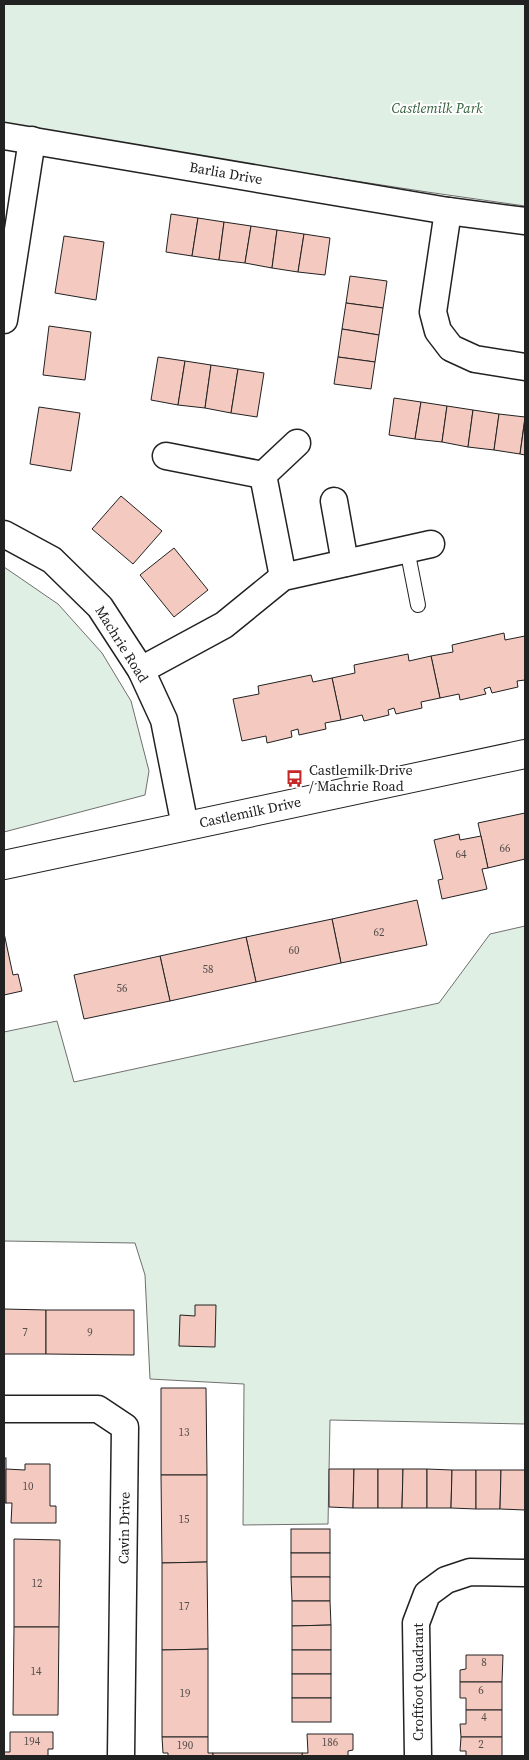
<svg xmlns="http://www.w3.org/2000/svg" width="529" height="1760" viewBox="0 0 529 1760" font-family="'Source Serif 4',serif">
  <rect width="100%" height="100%" fill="#fff"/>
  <!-- green -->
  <g fill="#e0efe3" stroke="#6f6f6f">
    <path d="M4,4h521v202l-98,-14 -423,-65z"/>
    <path d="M4,567l54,37 44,49 29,48 18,70 -4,24 -141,37z"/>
    <path d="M525,926v498l-195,-4 -2,104 -85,1 1,-141 -94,-5 -5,-104 -10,-32 -131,-2v-209l53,-11 17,61 365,-79 51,-69z"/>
  </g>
  <!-- building -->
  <g fill="#f3c9c0" stroke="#222">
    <path d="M171,214l27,4 -6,38 -26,-4z"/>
    <path d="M198,218l26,4 -5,38 -27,-4z"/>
    <path d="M224,222l27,4 -6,37 -26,-3z"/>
    <path d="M251,226l26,4 -5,38 -27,-5z"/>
    <path d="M277,230l27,4 -6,38 -26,-4z"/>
    <path d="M304,234l26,4 -5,37 -27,-3z"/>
    <path d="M64,236l40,6 -8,58 -41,-7z"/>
    <path d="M350,276l37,5 -4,27 -37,-5z"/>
    <path d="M346,303l37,5 -4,27 -37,-6z"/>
    <path d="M49,326l42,6 -6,48 -42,-5z"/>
    <path d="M342,329l37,6 -4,27 -37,-5z"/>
    <path d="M158,357l27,4 -7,44 -27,-5z"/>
    <path d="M338,357l37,5 -4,27 -37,-5z"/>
    <path d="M185,361l26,4 -6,43 -27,-3z"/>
    <path d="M211,365l27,4 -7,44 -26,-5z"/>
    <path d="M238,369l26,4 -7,44 -26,-4z"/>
    <path d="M394,398l27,4 -6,37 -26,-4z"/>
    <path d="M421,402l26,4 -5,36 -27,-3z"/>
    <path d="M447,406l26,4 -5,37 -26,-5z"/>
    <path d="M39,407l41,6 -9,58 -41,-7z"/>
    <path d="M473,410l26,4 -5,36 -26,-3z"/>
    <path d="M499,414l26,3 -5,37 -26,-4z"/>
    <path d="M525,419v36l-5,-1z"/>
    <path d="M121,496l41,35 -29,33 -41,-35z"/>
    <path d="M174,548l34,42 -34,27 -34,-42z"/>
    <path d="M504,633l1,7 20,-4v44l-8,1 1,6 -26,6 -2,-6 -6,2 2,5 -26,6 -1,-6 -19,4 -9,-42 22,-4 -1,-7z"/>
    <path d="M408,654l1,7 22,-5 9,42 -19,4 1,6 -26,6 -2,-6 -6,2 1,5 -25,6 -2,-6 -21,5 -9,-42 23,-5 -1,-8z"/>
    <path d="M311,675l2,7 19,-4 9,42 -16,3 1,6 -27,6 -1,-6 -7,2 1,6 -25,6 -1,-7 -24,5 -9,-42 26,-5 -1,-8z"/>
    <path d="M525,813v46l-37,9 -10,-45z"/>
    <path d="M459,834l1,6 21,-4 7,32 -6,1 5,20 -45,10 -4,-19 5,-1 -9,-39z"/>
    <path d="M417,900l10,45 -86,18 -9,-44z"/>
    <path d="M332,919l9,44 -85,19 -10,-45z"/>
    <path d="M4,933l9,42 5,-1 4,17 -18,4z"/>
    <path d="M246,937l10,45 -86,19 -10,-45z"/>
    <path d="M160,956l10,45 -86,18 -10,-44z"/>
    <path d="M195,1305h21l-1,42 -36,-1 1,-31 15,1z"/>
    <path d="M4,1309l42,1v44h-42z"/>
    <path d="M46,1310h88v45l-88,-1z"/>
    <path d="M161,1388h45l1,87h-46z"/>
    <rect x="4" y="1458" width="2" height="45"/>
    <path d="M25,1464h25v42h6v17h-45l1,-20h-6v-34l19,1z"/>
    <path d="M329,1469h25l-1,39 -24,-1z"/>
    <path d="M354,1469h24v39h-25z"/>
    <path d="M378,1469h25l-1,39h-24z"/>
    <path d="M403,1469h24v39h-25z"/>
    <path d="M427,1469l25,1 -1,38h-24z"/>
    <path d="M452,1470h24v39l-25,-1z"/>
    <path d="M476,1470h25l-1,39h-24z"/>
    <path d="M501,1470h24v40l-25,-1z"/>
    <path d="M161,1475h46v87l-45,1z"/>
    <rect x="291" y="1529" width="39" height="24"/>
    <path d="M14,1539l46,1 -1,87h-45z"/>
    <rect x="291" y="1553" width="39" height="24"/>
    <path d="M207,1562l1,87 -46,1v-87z"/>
    <path d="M291,1577h39v24h-38z"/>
    <path d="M292,1601h38l1,24 -39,1z"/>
    <path d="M331,1625v25h-39v-24z"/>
    <path d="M14,1627h45l-1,88h-45z"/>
    <path d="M208,1649v88h-46v-87z"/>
    <rect x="292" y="1650" width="39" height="24"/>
    <path d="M466,1655h37l-1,27h-42v-12l6,-1z"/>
    <rect x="292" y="1674" width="39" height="24"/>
    <path d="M460,1682h42v28h-36v-12h-6z"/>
    <rect x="292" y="1698" width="39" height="24"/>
    <path d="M466,1710h36v27h-41l-1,-13h6z"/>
    <path d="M10,1732h43v17h-5v7h-44v-4h6z"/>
    <path d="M307,1734h46v16l-5,1v5h-46v-3h6z"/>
    <path d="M162,1737h46v16h5v3h-45v-3h-5z"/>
    <path d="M461,1737h41v19h-36v-5h-6z"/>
    <rect x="213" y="1753" width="89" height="3"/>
  </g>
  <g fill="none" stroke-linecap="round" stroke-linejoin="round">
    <defs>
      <path id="service" d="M407,549l11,56"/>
      <g id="minor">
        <path d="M4,136l444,75 77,10"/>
        <path d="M448,211l-15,101 5,19 13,17 24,11 50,8"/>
        <path d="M4,320l28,-180"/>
        <path d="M166,456l97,19 34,-32"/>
        <path d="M263,475l20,102"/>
        <path d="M334,501l11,62"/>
        <path d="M4,534l48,26 48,47 41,63 23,50 21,106"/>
        <path d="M141,670l83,-45 59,-48 148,-33"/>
        <path d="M4,1409h94l27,18 -4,329"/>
        <path d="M418,1756l-2,-133 11,-29 19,-14 24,-8 55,1"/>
      </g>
      <path id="tertiary" d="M4,865l521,-111"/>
    </defs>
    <!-- service casing -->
    <use href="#service" stroke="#222" stroke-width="16"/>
    <!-- minor casing -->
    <use href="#minor" stroke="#222" stroke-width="29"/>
    <!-- tertiary casing -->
    <use href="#tertiary" stroke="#222" stroke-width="30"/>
    <!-- service -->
    <use href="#service" stroke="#fff" stroke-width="14"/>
    <!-- minor -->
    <use href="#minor" stroke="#fff" stroke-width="26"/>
    <!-- tertiary -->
    <use href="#tertiary" stroke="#fff" stroke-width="28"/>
  </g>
  <!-- icons -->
  <defs>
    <symbol id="bus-bare" viewBox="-9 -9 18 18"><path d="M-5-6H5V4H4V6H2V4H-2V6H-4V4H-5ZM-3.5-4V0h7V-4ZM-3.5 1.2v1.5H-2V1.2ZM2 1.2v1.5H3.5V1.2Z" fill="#c62828" stroke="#fff" stroke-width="2.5" paint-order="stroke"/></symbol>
  </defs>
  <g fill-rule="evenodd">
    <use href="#bus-bare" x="282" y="766" width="25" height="25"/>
  </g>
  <g text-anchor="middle" stroke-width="4" stroke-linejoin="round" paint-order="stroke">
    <!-- number labels -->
    <g font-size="11" fill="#564c4a">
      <text x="505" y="852">66</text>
      <text x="461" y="858">64</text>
      <text x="379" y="936">62</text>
      <text x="294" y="954">60</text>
      <text x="208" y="973">58</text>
      <text x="122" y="992">56</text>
      <text x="25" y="1336">7</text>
      <text x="90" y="1336">9</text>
      <text x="184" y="1436">13</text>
      <text x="28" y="1490">10</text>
      <text x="184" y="1523">15</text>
      <text x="37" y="1587">12</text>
      <text x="184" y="1610">17</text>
      <text x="484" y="1666">8</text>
      <text x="36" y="1675">14</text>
      <text x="481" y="1694">6</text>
      <text x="185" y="1697">19</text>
      <text x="484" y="1721">4</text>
      <text x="32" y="1745">194</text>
      <text x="330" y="1746">186</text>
      <text x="481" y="1748">2</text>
      <text x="185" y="1749">190</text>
    </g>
    <!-- park labels -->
    <g font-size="14" font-style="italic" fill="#2f5e38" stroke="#fff">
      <text x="437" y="113">Castlemilk Park</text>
    </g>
    <!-- street labels -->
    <g font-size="14" fill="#222" stroke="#fff">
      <text transform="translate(226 173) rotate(10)" y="5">Barlia Drive</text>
      <text transform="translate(122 644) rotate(58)" y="5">Machrie Road</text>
      <text transform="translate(250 812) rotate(-12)" y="5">Castlemilk Drive</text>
      <text transform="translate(124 1528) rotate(-89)" y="5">Cavin Drive</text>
      <text transform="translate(418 1682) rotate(-90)" y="5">Croftfoot Quadrant</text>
    </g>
    <!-- poi labels -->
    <g font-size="14" fill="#222" stroke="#fff" text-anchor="start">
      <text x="309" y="775">Castlemilk Drive<tspan x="309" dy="16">/ Machrie Road</tspan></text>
    </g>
  </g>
  <!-- border -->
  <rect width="529" height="1760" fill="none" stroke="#222222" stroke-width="10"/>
</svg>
